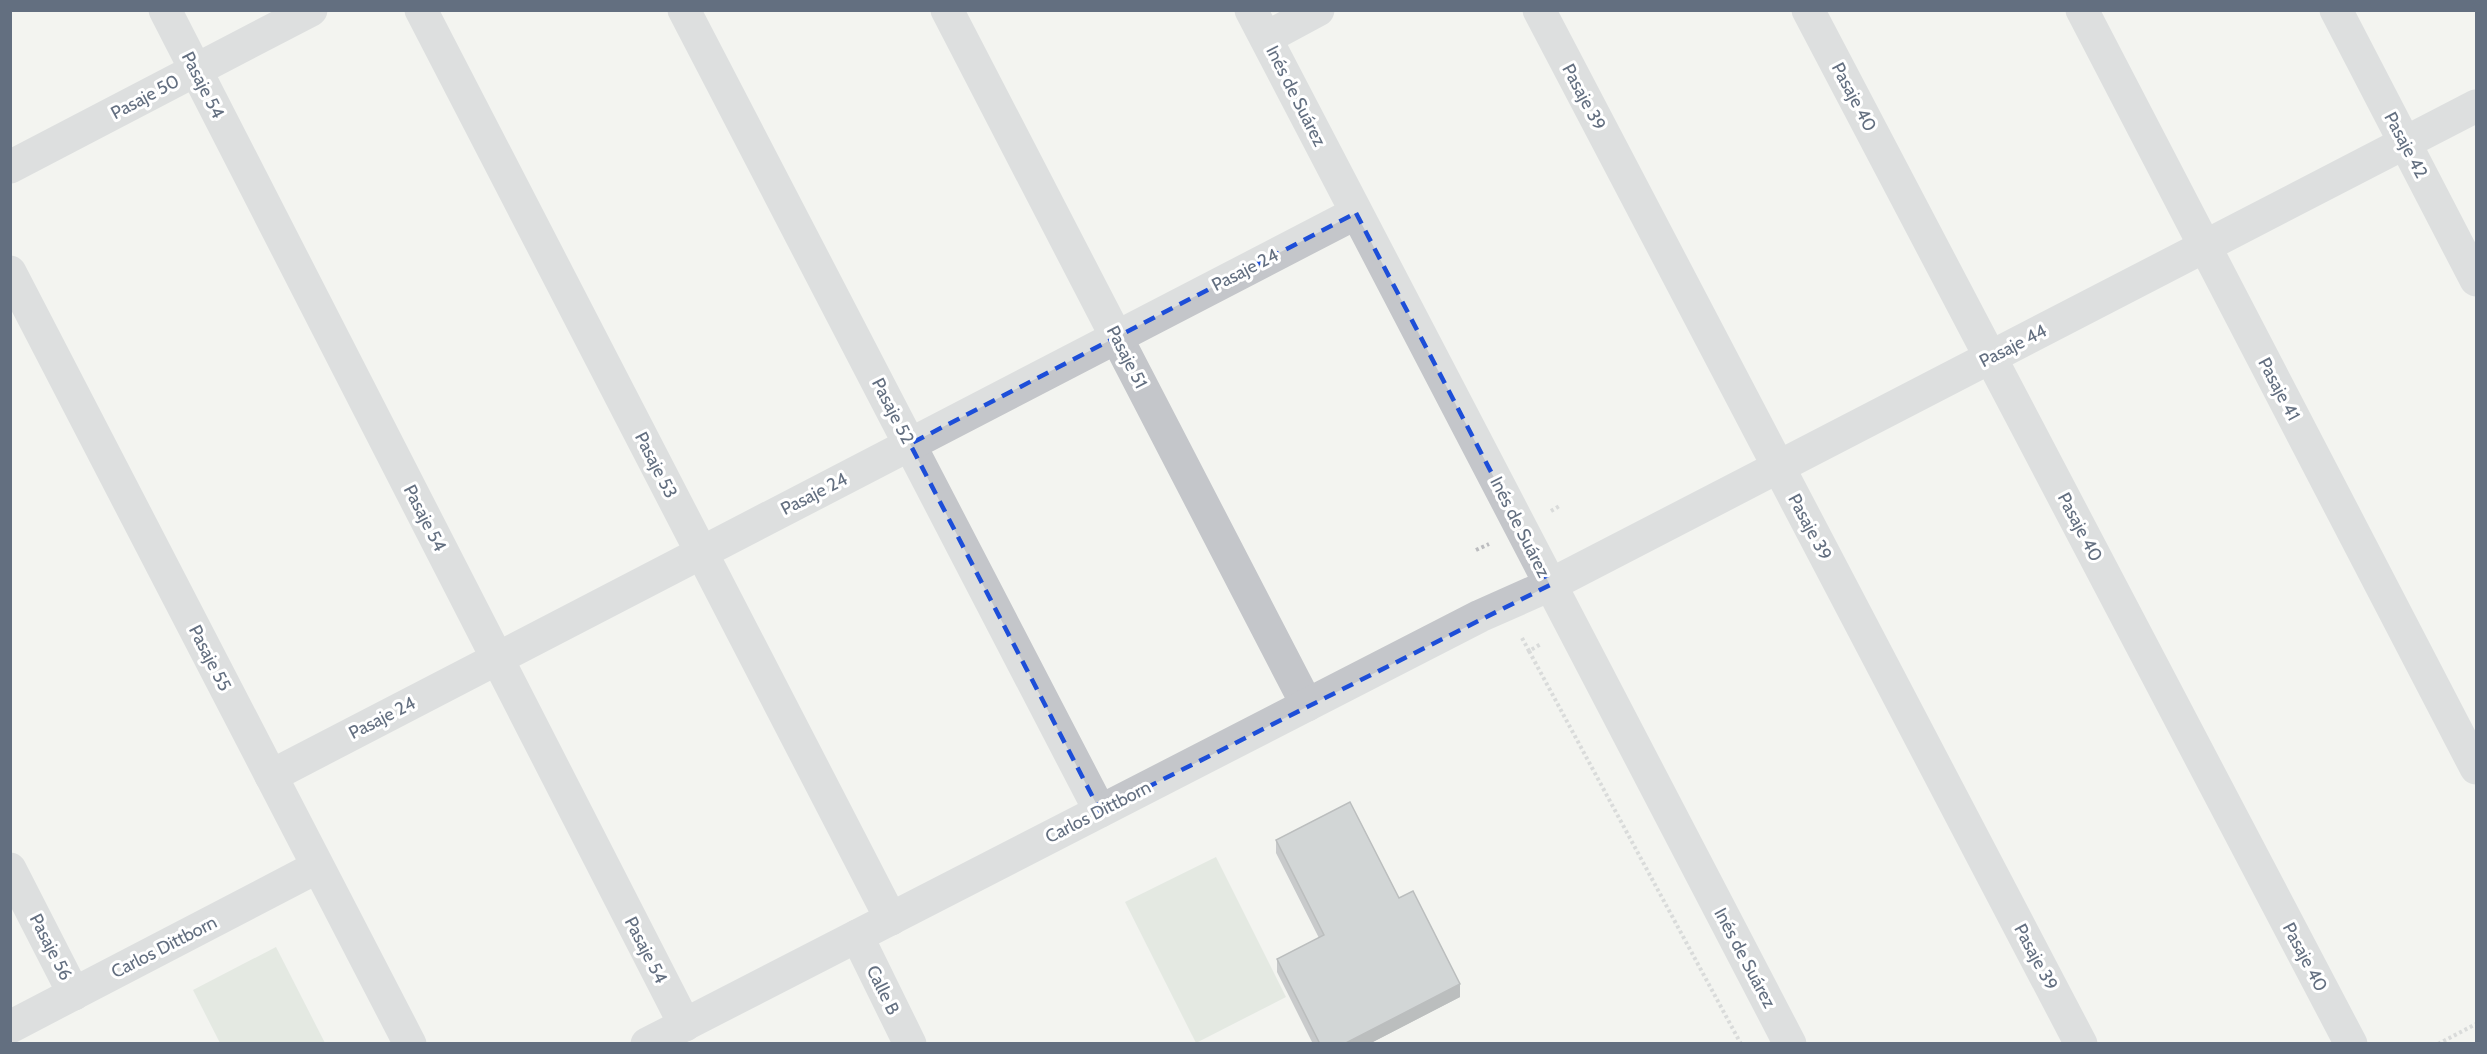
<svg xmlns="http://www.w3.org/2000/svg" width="2487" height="1054" viewBox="0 0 2487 1054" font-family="Cabin,sans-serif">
  <rect width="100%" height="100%" fill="#f3f4f0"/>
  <!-- green -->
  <g fill="#d3dbd1">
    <path d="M1216,857l70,140 -90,46 -71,-141z"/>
    <path d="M276,947l49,96h-105l-27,-53z"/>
  </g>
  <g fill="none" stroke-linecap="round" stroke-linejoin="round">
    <!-- path -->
    <g stroke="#bbbcbf" stroke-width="4" stroke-dasharray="3 3" stroke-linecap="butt">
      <path d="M1551,511l10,-6"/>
      <path d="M1476,550l13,-6"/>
      <path d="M1522,638l7,13 12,-7"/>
      <path d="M1529,651l212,393"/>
      <path d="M2438,1044l38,-20"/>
    </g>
    <!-- minor -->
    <g stroke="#c4c6ca" stroke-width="33">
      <path d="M165,10l520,1015"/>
      <path d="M421,10l470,909"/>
      <path d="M684,10l416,801"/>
      <path d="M947,10l360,695"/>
      <path d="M1539,10l542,1034"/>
      <path d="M1808,10l543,1034"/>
      <path d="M2082,10l394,758"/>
      <path d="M2336,10l140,270"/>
      <path d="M1266,38l52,-28"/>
      <path d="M10,167l301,-157"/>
      <path d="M10,272l400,772"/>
      <path d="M271,776l1085,-563"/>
      <path d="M10,869l64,125"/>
      <path d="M857,936l53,108"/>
      <path d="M10,1027l307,-160"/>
      <path d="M647,1044l833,-428 70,-31 926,-479"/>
    </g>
    <!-- tertiary -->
    <path stroke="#c4c6ca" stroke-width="33" d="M1251,10l539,1034"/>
  </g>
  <!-- wall -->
  <path fill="#94989d" d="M1276,840l123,58 61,99 -91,47h-56l-36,-72v-13l42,-21 -43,-85z"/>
  <!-- shaded-wall -->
  <path fill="#787c80" d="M1460,984v13l-91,47h-25z"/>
  <!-- building -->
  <path fill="#acb1b7" stroke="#787c80" stroke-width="1.5" d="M1350,802l49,96 14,-7 47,93 -116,60h-24l-43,-85 47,-24 -48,-95z"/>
  <!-- marked area -->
  <path d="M0 0H2487V1054H0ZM1356,213l194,372 -450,226 -190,-367z" fill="#f3f4f0" fill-opacity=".55" fill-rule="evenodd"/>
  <path fill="none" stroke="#1d4ed8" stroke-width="4.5" stroke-dasharray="12 8" stroke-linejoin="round" d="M1356,213l194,372 -450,226 -190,-367z"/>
  <g text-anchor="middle" stroke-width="6" stroke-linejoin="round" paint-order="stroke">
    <!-- street labels -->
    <g font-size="18" fill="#636f80" stroke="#fff">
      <text transform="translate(203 85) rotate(63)" y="6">Pasaje 54</text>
      <text transform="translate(1296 96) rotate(63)" y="6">Inés de Suárez</text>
      <text transform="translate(145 97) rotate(-28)" y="6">Pasaje 50</text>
      <text transform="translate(1584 97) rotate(62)" y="6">Pasaje 39</text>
      <text transform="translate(1854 97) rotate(62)" y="6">Pasaje 40</text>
      <text transform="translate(2406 145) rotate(62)" y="6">Pasaje 42</text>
      <text transform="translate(1245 270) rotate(-27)" y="6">Pasaje 24</text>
      <text transform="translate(2013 346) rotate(-27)" y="6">Pasaje 44</text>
      <text transform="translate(1127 357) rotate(63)" y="6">Pasaje 51</text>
      <text transform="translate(2279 389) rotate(62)" y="6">Pasaje 41</text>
      <text transform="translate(893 411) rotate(63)" y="6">Pasaje 52</text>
      <text transform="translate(656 465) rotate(63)" y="6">Pasaje 53</text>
      <text transform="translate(814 494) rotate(-27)" y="6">Pasaje 24</text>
      <text transform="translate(425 518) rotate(63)" y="6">Pasaje 54</text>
      <text transform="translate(1520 527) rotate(63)" y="6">Inés de Suárez</text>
      <text transform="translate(1810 527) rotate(62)" y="6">Pasaje 39</text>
      <text transform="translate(2080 527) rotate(62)" y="6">Pasaje 40</text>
      <text transform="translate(210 658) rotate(63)" y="6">Pasaje 55</text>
      <text transform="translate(382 718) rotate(-27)" y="6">Pasaje 24</text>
      <text transform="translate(1098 812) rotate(-27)" y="6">Carlos Dittborn</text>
      <text transform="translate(51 947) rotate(63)" y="6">Pasaje 56</text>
      <text transform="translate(164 947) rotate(-27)" y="6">Carlos Dittborn</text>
      <text transform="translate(646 950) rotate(63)" y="6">Pasaje 54</text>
      <text transform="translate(2036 957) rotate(62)" y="6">Pasaje 39</text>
      <text transform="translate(2305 957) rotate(62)" y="6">Pasaje 40</text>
      <text transform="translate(1745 958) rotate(62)" y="6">Inés de Suárez</text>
      <text transform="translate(883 990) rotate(64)" y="6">Calle B</text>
    </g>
  </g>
  <!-- border -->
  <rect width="2487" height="1054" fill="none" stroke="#636f80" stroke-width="24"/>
</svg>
